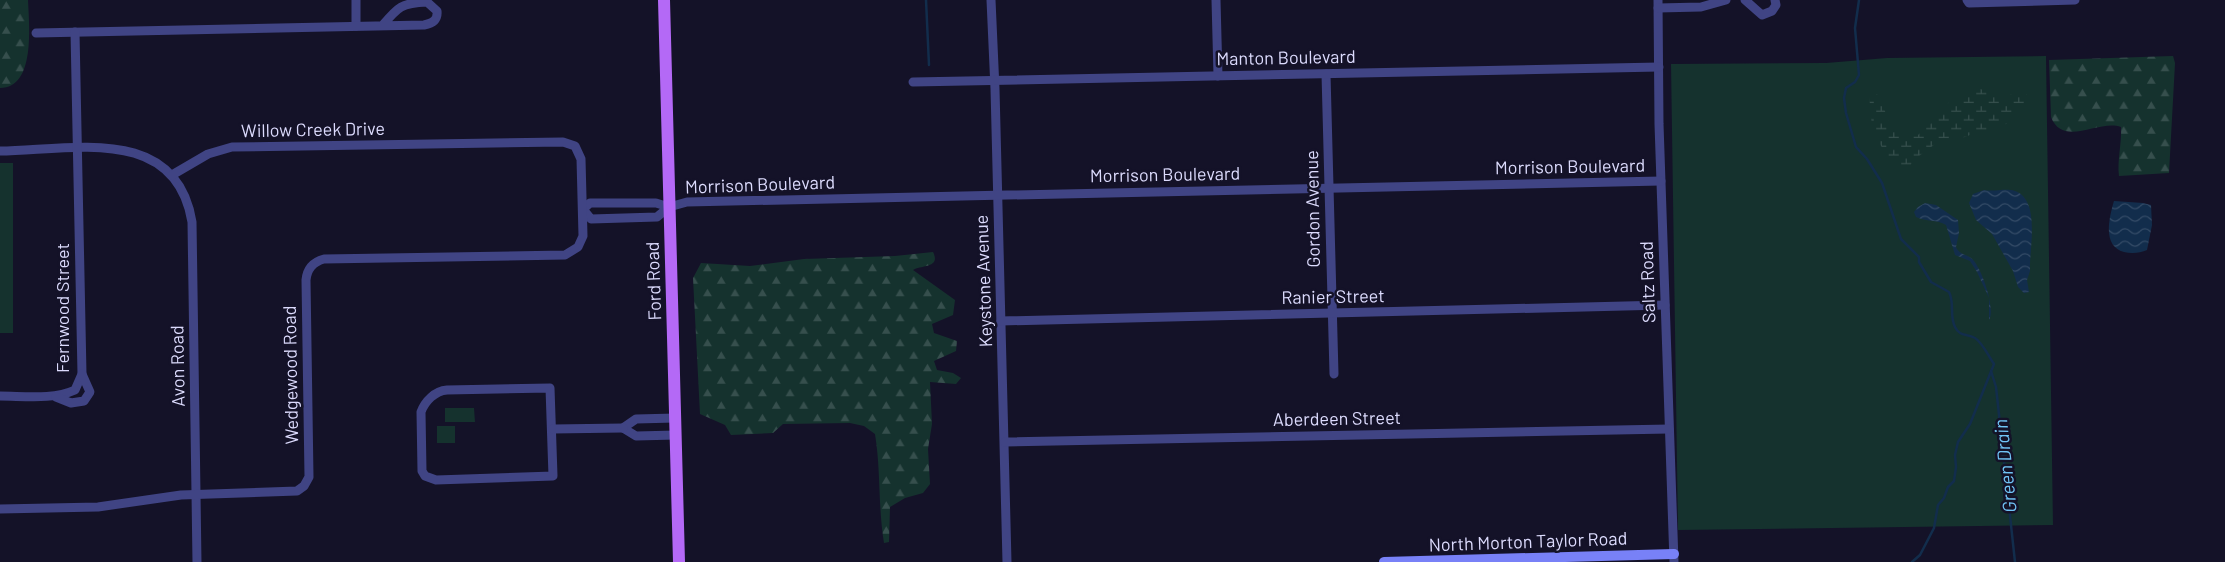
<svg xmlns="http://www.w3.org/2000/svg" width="2225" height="562" viewBox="0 0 2225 562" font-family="Barlow,sans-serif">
  <defs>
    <pattern id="forest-firs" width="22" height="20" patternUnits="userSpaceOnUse" patternTransform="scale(1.25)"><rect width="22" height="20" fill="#15322e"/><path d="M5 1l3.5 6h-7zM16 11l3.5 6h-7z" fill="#364f4d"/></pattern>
    <pattern id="wetland-marsh" width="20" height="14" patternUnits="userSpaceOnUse" patternTransform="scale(1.25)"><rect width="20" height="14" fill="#15322e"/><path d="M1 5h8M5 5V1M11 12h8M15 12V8" fill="none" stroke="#364f4d"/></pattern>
    <pattern id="water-waves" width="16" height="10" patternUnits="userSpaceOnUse" patternTransform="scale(1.25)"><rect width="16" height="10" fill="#122d4c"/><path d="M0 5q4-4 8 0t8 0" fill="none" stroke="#344b67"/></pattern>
  </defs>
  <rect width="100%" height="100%" fill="#141228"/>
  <!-- green -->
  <g fill="#15322e">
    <path d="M2046,56l7,469 -375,5 -7,-466 155,-1 61,-5z"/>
    <rect x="0" y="163" width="13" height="170"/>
    <path d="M445,408h29l1,14h-30z"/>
    <rect x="437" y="426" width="18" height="17"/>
  </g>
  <!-- forest -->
  <g fill="url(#forest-firs)">
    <path d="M0,0h28c1,25 8,88 -28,88z"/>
    <path d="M2173,56l2,7 -6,110 -50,3c-2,-16 3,-33 2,-49 -22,-8 -58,21 -70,-10l-2,-57z"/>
    <path d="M933,252c8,16 -11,13 -20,18l42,30 -2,15 -21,9 2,9 23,8 -1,10 -22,10 3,9 16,3 8,5 -5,6 -26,-2 2,42 -4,25 2,35 -7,9 -18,5 -15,9 -1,35 -5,1c-6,-36 -3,-73 -9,-109l-11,-8 -14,-3 -67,1 -10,9 -42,2 -6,-10 -25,-11 -7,-136 8,-15 49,3 54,-7 91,-3z"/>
  </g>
  <!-- wetland -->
  <path fill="url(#wetland-marsh)" d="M1976,87l21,9h10l16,-6 4,5 -7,17 -14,12 -15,6 -13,2 -16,6 -20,1 -27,20 -7,10 -12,-2c-18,-21 -28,-43 -26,-71l7,-2c15,22 4,41 41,41l13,-12 11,-17 17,-8 9,-9z"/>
  <!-- water -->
  <g fill="url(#water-waves)">
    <path d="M1984,190c11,2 21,-2 31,1 26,9 14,58 15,80l-3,9 2,12 -5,1 -6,-6 -5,-16 -21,-37 -16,-14 -7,-17 4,-9z"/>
    <path d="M2114,201l29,2 8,2 1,20 -5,25c-7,3 -15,4 -23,2 -22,-6 -15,-34 -10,-51z"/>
    <path d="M1925,203l11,2 22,15 1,13 -3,14c3,7 9,7 15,11 10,7 25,51 18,62v-22l-12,-26 -7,-11 -15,-6 -9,-30c-9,-6 -20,-3 -30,-8l-2,-5 4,-5z"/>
  </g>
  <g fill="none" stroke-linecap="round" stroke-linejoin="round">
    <!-- stream -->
    <g stroke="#122d4c" stroke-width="2.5">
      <path d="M926,0l3,65"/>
      <path d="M1859,0l-4,28 4,47 -4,7 -9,6 -2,10 2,15 10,34 11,12 15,24 19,56 18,18v5l12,20 18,10c6,12 0,23 6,35 5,10 11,6 20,11 7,4 14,19 19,26l-24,60 -12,18 -3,13 1,12 -2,14 -6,6 -4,11 -6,7 -4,23 -14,27 -8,7"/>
      <path d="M1991,371l5,16 19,175"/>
    </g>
    <!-- street -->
    <g stroke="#404484" stroke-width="9">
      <path d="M356,0v26"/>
      <path d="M991,0l4,89 12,473"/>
      <path d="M1216,0l2,76"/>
      <path d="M1658,0l1,124 15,438"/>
      <path d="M1745,0l17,15 10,-4 4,-6 -1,-5"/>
      <path d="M1967,0l2,3 106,-3"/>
      <path d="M1658,8l43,-1 25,-7"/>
      <path d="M36,33l388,-8c9,-2 14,-5 13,-14l-10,-9c-26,1 -29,5 -45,24"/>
      <path d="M1326,74l8,300"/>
      <path d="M913,82l746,-15"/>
      <path d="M0,151c72,-1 176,-27 192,71l5,340"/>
      <path d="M583,209l8,10 66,-2 12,-10 18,-5 974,-21"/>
      <path d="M583,209l7,-6h66l13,4"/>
      <path d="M1001,321l664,-16"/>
      <path d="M550,388l3,88 -117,4 -11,-4 -3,-5 -1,-59c4,-11 14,-21 26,-22z"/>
      <path d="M0,396c24,0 53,4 75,-6l7,-16 -7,-342"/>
      <path d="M56,397l15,6 13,-2 6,-9 -8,-18"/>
      <path d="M675,418l-39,1 -13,9 13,8 40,-1"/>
      <path d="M553,429l70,-1"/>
      <path d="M1005,442l664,-13"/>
      <path d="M0,509l98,-2 83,-12 116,-4 7,-5 5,-9 -3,-197c1,-11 7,-18 18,-21l241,-4 13,-8 5,-11 -2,-77 -6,-13 -12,-4 -331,5 -24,7 -36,21"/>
    </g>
    <!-- secondary -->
    <path stroke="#7881f7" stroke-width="10" d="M1384,562l290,-8"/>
    <!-- primary -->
    <path stroke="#b469f6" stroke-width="12" d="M664,0l15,562"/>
  </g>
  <g text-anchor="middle" stroke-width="5" stroke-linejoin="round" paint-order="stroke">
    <!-- street labels -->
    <g font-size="18" fill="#dcdbfd" stroke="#141228">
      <text transform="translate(1286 58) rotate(-1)" y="6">Manton Boulevard</text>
      <text transform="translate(313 130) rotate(-1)" y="6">Willow Creek Drive</text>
      <text transform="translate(1570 167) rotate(-1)" y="6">Morrison Boulevard</text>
      <text transform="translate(1165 175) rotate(-1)" y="6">Morrison Boulevard</text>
      <text transform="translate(760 185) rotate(-2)" y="6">Morrison Boulevard</text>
      <text transform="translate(1313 209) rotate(-91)" y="6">Gordon Avenue</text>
      <text transform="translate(654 281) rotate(-92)" y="6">Ford Road</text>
      <text transform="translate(984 281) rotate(-92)" y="6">Keystone Avenue</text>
      <text transform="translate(1648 282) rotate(-92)" y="6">Saltz Road</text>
      <text transform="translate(1333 297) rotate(-1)" y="6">Ranier Street</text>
      <text transform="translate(63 308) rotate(-90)" y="6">Fernwood Street</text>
      <text transform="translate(178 366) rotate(-91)" y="6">Avon Road</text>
      <text transform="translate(291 375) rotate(-91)" y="6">Wedgewood Road</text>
      <text transform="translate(1337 419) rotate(-1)" y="6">Aberdeen Street</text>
      <text transform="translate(1528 542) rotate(-2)" y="6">North Morton Taylor Road</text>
    </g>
    <!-- water labels -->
    <g font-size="19" font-style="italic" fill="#70c4f6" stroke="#141228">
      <text transform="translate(2005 466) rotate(-96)" y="7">Green Drain</text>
    </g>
  </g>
</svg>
